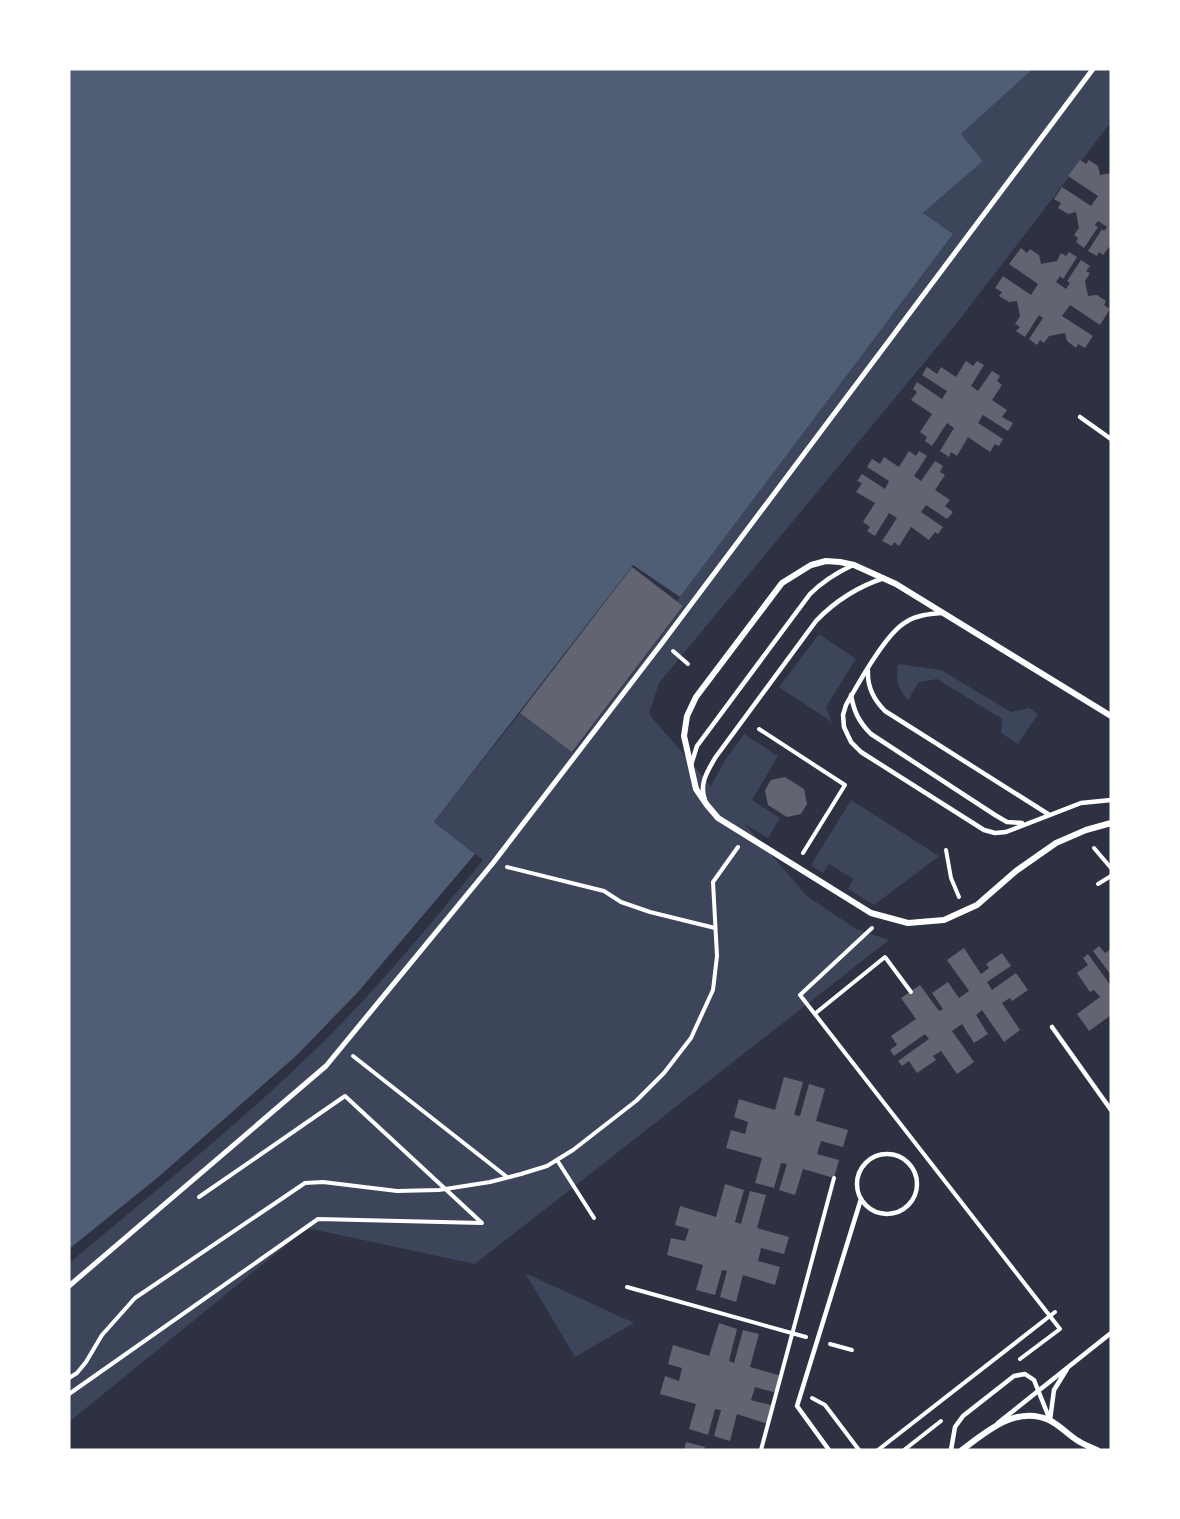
<svg xmlns="http://www.w3.org/2000/svg" width="1180" height="1519" viewBox="0 0 1180 1519" font-family="Barlow,sans-serif">
  <rect width="100%" height="100%" fill="#2d3142"/>
  <!-- green -->
  <g fill="#3c4559">
    <path d="M1033,69h78v53l-154,201 -298,360 -10,31 62,72 15,-27 18,-25 34,22 -26,44 28,18 -12,20 -23,-14 62,72 49,33 33,11 -414,324 -163,-35 -7,1 -236,192v-159c86,-72 175,-143 255,-222 57,-56 108,-119 159,-181l-49,-38 86,-109 53,39 110,-145 -6,-6 275,-366 -29,-22 60,-52 -23,-26z"/>
    <path d="M819,634l37,25 -30,48 6,15 -53,-35z"/>
    <path d="M898,664l43,6 70,42 18,-4 9,6 -20,30 -17,-11 1,-14 -65,-40 -18,3 -11,18c-10,-11 -13,-21 -10,-36z"/>
    <path d="M851,800l88,56 -65,49 -26,-16 5,-10 -24,-15 -6,9 -12,-8z"/>
    <path d="M525,1273l109,50 -59,34z"/>
  </g>
  <!-- water -->
  <path fill="#4f5d75" d="M69,69h964l-72,65 22,27 -60,52 30,21 -273,363 -47,-32 -199,257 41,32 -117,138 -61,63 -141,124 -87,70z"/>
  <!-- building -->
  <g fill="#626471">
    <path d="M1080,160l6,4 3,-4 9,6 2,9 11,-2v74h-2l-6,8 -4,-3 -2,4 -9,-5 14,-22 2,2 3,-4 -9,-6 -3,4 3,2 -14,21 -8,-6 2,-4 -4,-3 5,-7 -3,-16 -8,2 -10,-6 3,-5 -7,-4 8,-12 29,19 7,-10 -30,-20z"/>
    <path d="M1021,248l6,5 3,-4 9,6 2,9 16,-3 4,-8 5,3 3,-4 8,5 -14,22 -3,-3 -4,6 10,7 4,-6 -3,-2 14,-21 9,6 -4,5 4,2 -5,8 3,15 9,-1 9,6 -2,4 6,4 -10,16 -30,-20 -8,11 31,20 -8,12 -7,-4 -2,4 -9,-7 -2,-8 -16,3 -5,7 -4,-3 -3,5 -8,-6 14,-21 -4,-3 -14,22 -9,-6 4,-4 -5,-3 5,-8 -3,-15 -8,1 -10,-6 3,-4 -7,-4 8,-12 28,19 7,-11 -29,-20z"/>
    <path d="M966,361l7,5 4,-5 7,4 -13,21 7,5 14,-20 8,5 -3,5 5,4 -10,15 15,10 -5,7 11,6 -5,8 -25,-16 -5,8 25,16 -4,7 -4,-2 -5,8 -22,-15 -11,19 -6,-4 -2,5 -9,-6 14,-23 -7,-5 -15,23 -7,-5 2,-4 -7,-5 12,-18 -21,-14 6,-8 -4,-3 4,-7 25,17 5,-8 -25,-16 5,-8 10,7 4,-7 15,10z"/>
    <path d="M909,451l7,5 3,-5 8,5 -13,20 7,5 14,-20 8,5 -3,6 5,3 -10,15 15,10 -5,6 8,6 -6,7 -21,-14 -5,7 22,15 -5,7 -3,-2 -6,8 -18,-13 -12,19 -5,-4 -2,4 -10,-5 15,-23 -8,-5 -14,23 -8,-5 3,-4 -7,-5 12,-19 -19,-11 6,-9 -5,-2 5,-7 23,15 4,-8 -22,-14 5,-8 8,5 4,-7 15,10z"/>
    <path d="M632,567l51,39 -111,146 -52,-39z"/>
    <path d="M785,777l19,12 3,15 -6,10 -14,3 -19,-12 -3,-15 6,-10z"/>
    <path d="M1099,946l6,7 6,-4v26l-18,-24z"/>
    <path d="M964,948l17,26 8,-6 -3,-4 16,-11 9,13 -24,16 5,8 24,-17 12,17 -16,11 -2,-3 -8,5 18,27 -16,12 -22,-32 -6,5 12,19 -14,9 -12,-19 -10,7 22,31 -17,12 -16,-23 -8,5 3,4 -19,13 -8,-12 -7,5 -4,-5 31,-22 -4,-5 -31,22 -4,-6 7,-5 -6,-9 25,-17 -15,-21 19,-13 19,26 4,-2 -11,-16 16,-11 11,16 10,-7 -22,-31z"/>
    <path d="M1088,954l23,32v29l-22,16 -12,-17 23,-17 -6,-7 -4,2 -13,-19 11,-8 -5,-7z"/>
    <path d="M784,1077l19,5 -9,33 6,1 9,-32 16,5 -9,32 32,9 -5,17 -22,-6 -4,13 22,6 -5,18 -31,-9 -8,26 -16,-5 8,-26 -6,-1 -7,25 -19,-5 7,-25 -36,-10 5,-18 14,4 3,-12 -14,-5 5,-18 36,11z"/>
    <path d="M725,1184l19,6 -9,32 6,2 9,-33 16,4 -9,33 32,9 -5,17 -23,-6 -3,13 22,6 -5,18 -32,-10 -7,27 -16,-5 7,-26 -5,-1 -7,25 -19,-5 7,-25 -36,-10 4,-17 14,3 4,-12 -14,-4 5,-19 36,11z"/>
    <path d="M719,1323l18,6 -8,32 5,2 9,-33 16,4 -9,33 32,9 -5,17 -22,-6 -4,13 23,6 -6,18 -31,-10 -7,27 -16,-5 7,-26 -6,-1 -7,26 -19,-6 7,-25 -36,-10 5,-18 14,5 3,-13 -14,-4 5,-19 36,11z"/>
    <path d="M686,1442l19,5 -1,3h-20z"/>
  </g>
  <g fill="none" stroke-linecap="round" stroke-linejoin="round">
    <!-- path -->
    <g stroke="#fff" stroke-width="4">
      <path d="M673,651l15,13"/>
      <path d="M759,729l86,56 -42,68"/>
      <path d="M1094,848l17,20"/>
      <path d="M946,850l5,28 8,19"/>
      <path d="M507,867l97,24 17,11 29,10 65,16"/>
      <path d="M1098,884l13,-8"/>
      <path d="M872,928l-72,67 260,334 -40,30"/>
      <path d="M817,1012l68,-55 26,35"/>
      <path d="M353,1056l154,121"/>
      <path d="M557,1160l37,58"/>
      <path d="M627,1287l179,50"/>
      <path d="M830,1344l22,6"/>
      <path d="M69,1378l8,-5 9,-11 16,-27 33,-37 170,-115 18,-1 74,9 42,-1 51,-8 31,-8 26,-8 26,-16 63,-49 28,-28 27,-35 22,-48 4,-34 -4,-74 25,-35"/>
      <path d="M69,1394l249,-175 164,4 -137,-127 -146,101"/>
      <path d="M812,1398l13,7 34,45"/>
      <path d="M761,1450l73,-272"/>
      <path d="M878,1450l177,-138"/>
      <path d="M904,1450l37,-29"/>
    </g>
    <!-- service -->
    <g stroke="#fff" stroke-width="4.5">
      <path d="M1080,417l31,22"/>
      <path d="M942,613c-12,1 -25,2 -36,9 -20,11 -48,62 -60,83l-3,10 1,12 7,15 10,10 123,78 11,3 11,-1 75,-29 30,-3"/>
      <path d="M868,671c-1,17 6,29 17,40l163,103"/>
      <path d="M851,695c3,17 8,27 20,39l124,81 12,7 15,1"/>
      <path d="M691,765l6,-19 113,-152c13,-13 26,-21 43,-29"/>
      <path d="M705,800c-6,-16 2,-28 10,-42l101,-137c20,-21 41,-34 68,-43"/>
      <path d="M1052,1027l59,83"/>
      <circle cx="887" cy="1184" r="30"/>
      <path d="M1050,1420l4,-30 13,-21"/>
      <path d="M998,1423l113,-90"/>
      <path d="M829,1450l-32,-44 64,-207"/>
      <path d="M951,1450l4,-23 8,-11 51,-40 11,-2 9,6 16,40"/>
    </g>
    <!-- pedestrian -->
    <path stroke="#fff" stroke-width="5" d="M69,1286l257,-220 167,-203 169,-220 431,-574"/>
    <!-- minor -->
    <g stroke="#fff" stroke-width="6">
      <path d="M1111,716l-215,-132 -42,-19 -14,-3 -14,-1 -15,4 -29,18 -86,114 -9,19 -3,20 12,53 11,16 11,13 153,95 37,10 36,-3 33,-15 39,-34 40,-28 30,-13 25,-7"/>
      <path d="M962,1450c24,-18 54,-45 87,-30 11,5 20,16 31,22 5,3 11,5 17,8"/>
    </g>
  </g>
  <!-- border -->
  <rect width="1180" height="1519" fill="none" stroke="#ffffff" stroke-width="141"/>
</svg>
